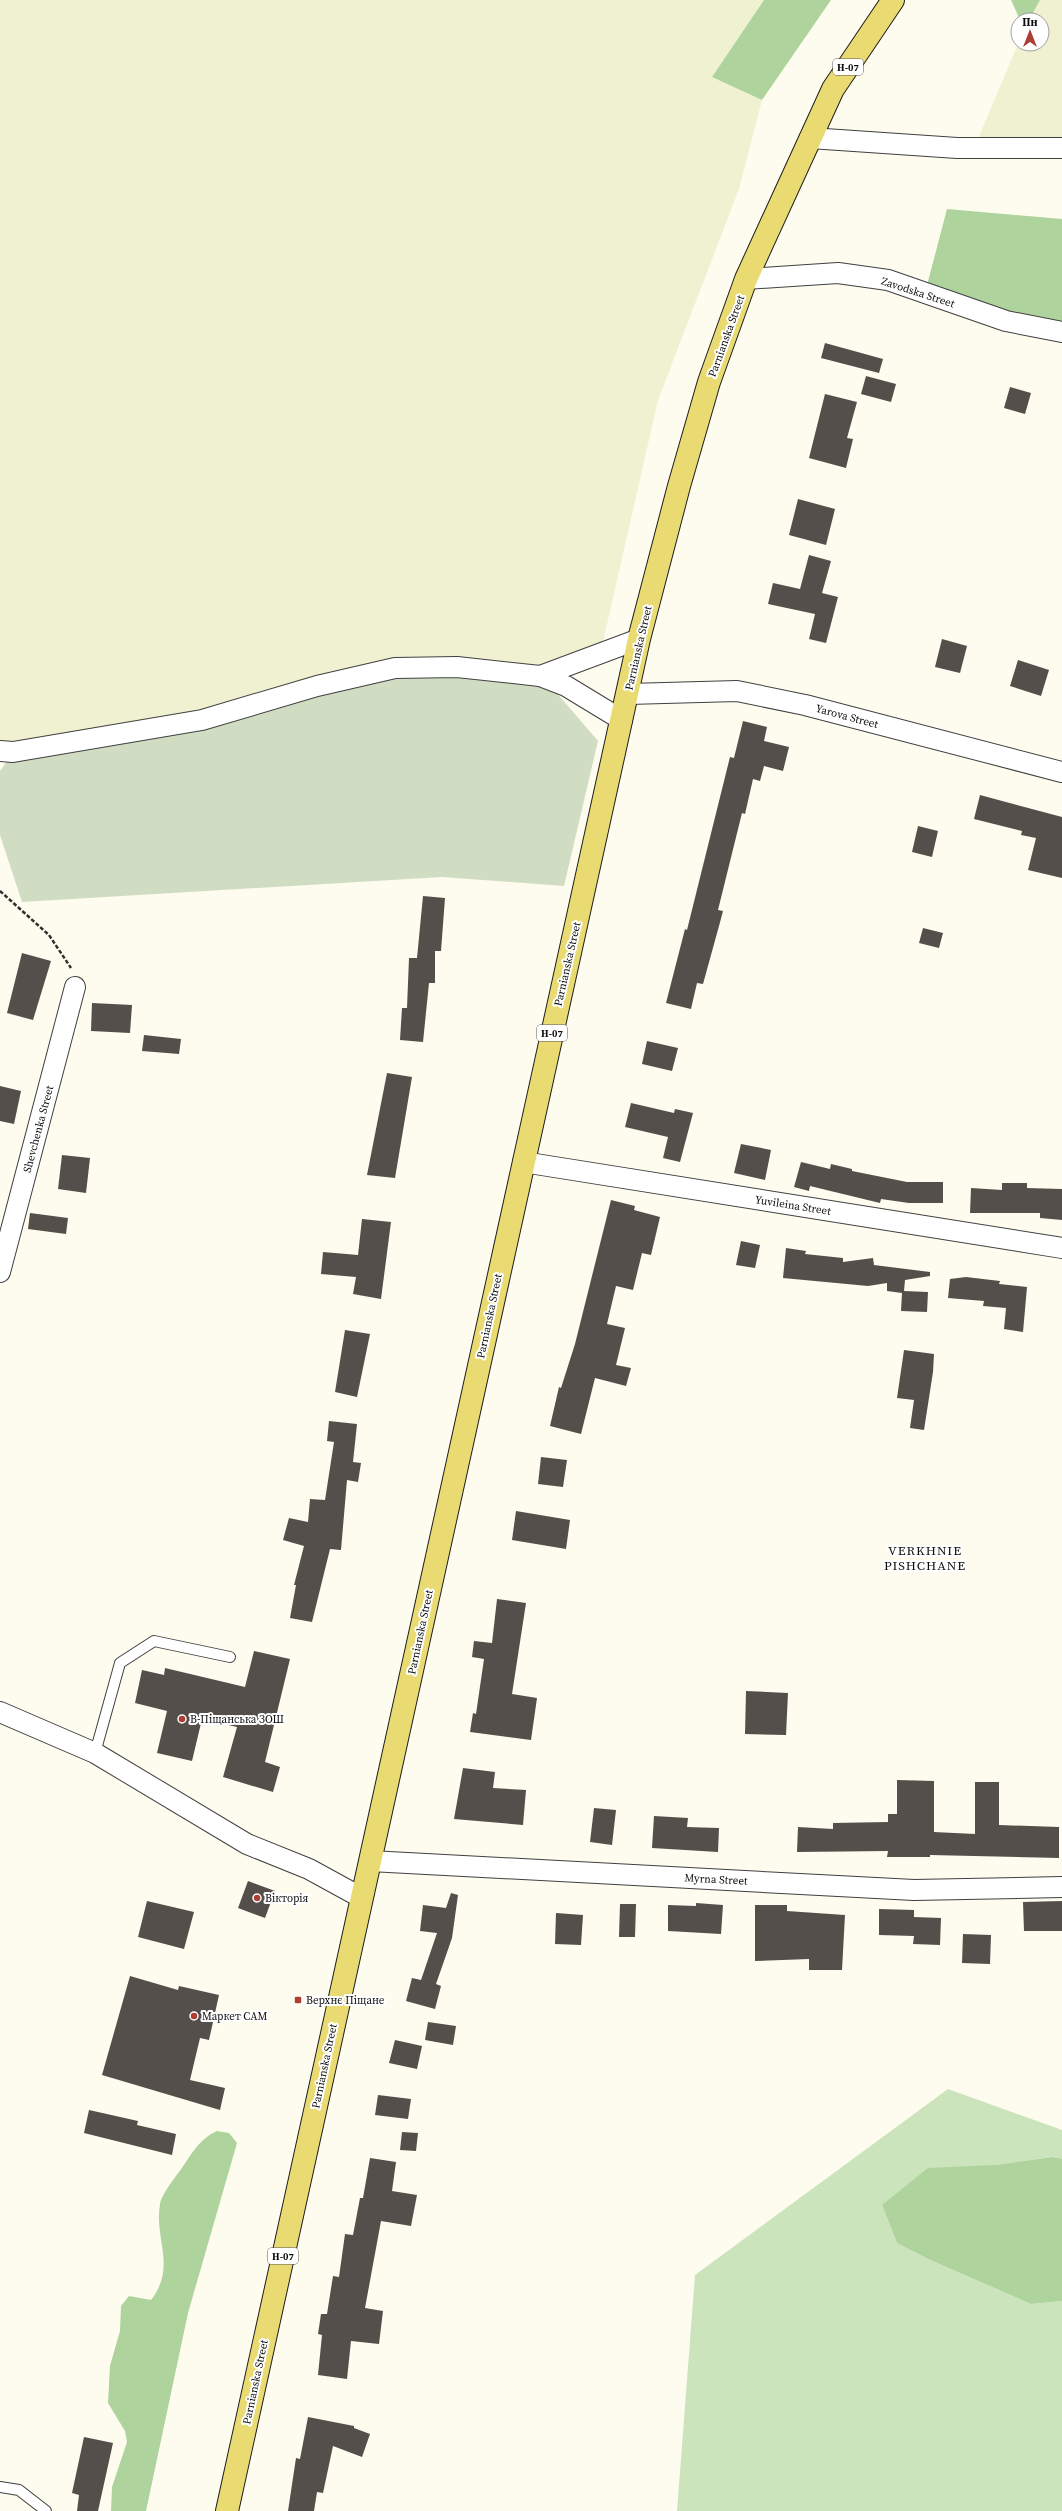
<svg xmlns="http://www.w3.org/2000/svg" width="1062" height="2511" viewBox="0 0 1062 2511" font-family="'Source Serif 4',serif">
  <rect width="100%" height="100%" fill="#fdfcef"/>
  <!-- farmland -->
  <g fill="#eff1d1">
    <path d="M0,0h764l-52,77 50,23 -23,89 -81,211 -58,255 -60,21 -338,44 -202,31z"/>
    <path d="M1040,0h22v155l-90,-2 46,-109h24v-24h-13z"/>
  </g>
  <!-- green -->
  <path fill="#cce4bc" d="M948,2089l114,41v29l-9,-2 -58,8 -113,40 15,38 31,16 103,45 31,-3v210h-385l18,-236z"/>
  <!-- forest -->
  <g fill="#aed39d">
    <path d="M764,0h67l-69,100 -50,-23z"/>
    <path d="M1011,0h29l-11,20h-9z"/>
    <path d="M947,209l115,10v113l-137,-39z"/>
    <path d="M217,2131l12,2 8,10 -49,170 -42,198h-35l1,-24 15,-45 -2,-11 -17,-28 2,-37 10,-35 1,-25 8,-10 22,4c26,-34 3,-60 9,-96 2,-11 18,-30 24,-39 10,-15 17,-27 33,-34z"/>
    <path d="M1053,2157l9,2v142l-31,3 -103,-45 -31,-16 -15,-38 46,-37 67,-3z"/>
  </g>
  <!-- cemetery -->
  <path fill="#d1ddc2" d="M395,668l145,8 16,16 42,49 -34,145 -122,-9 -420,25 -22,-67v-64l13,-19z"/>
  <!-- building -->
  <g fill="#544f4a">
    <path d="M825,343l58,16 -4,14 -58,-15z"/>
    <path d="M866,376l30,8 -5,18 -30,-8z"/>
    <path d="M1010,387l21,6 -6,21 -21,-6z"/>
    <path d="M825,394l32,8 -10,36 6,1 -7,29 -37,-10z"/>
    <path d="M798,499l37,10 -9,36 -37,-10z"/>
    <path d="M809,555l22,6 -9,32 16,4 -12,46 -17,-4 6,-25 -47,-10 5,-21 27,6z"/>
    <path d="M942,639l25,7 -7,27 -25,-6z"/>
    <path d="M1018,660l31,10 -8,26 -31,-10z"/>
    <path d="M743,721l24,6 -3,14 25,6 -6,24 -19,-5 -4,15 -7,-2 -8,35 -3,-1 -24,97 5,1 -4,15 -16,58 -6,-1 -6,26 -25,-6 19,-74 2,1 43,-173 4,1z"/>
    <path d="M980,795l82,22v61l-34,-8 8,-32 -15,-3 1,-4 -48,-12z"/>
    <path d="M918,826l20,5 -6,26 -20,-5z"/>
    <path d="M423,896l22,2 -4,53h-6v32h-6l-6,59 -23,-2 2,-32h5l2,-50h8z"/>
    <path d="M923,928l20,5 -4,15 -20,-5z"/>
    <path d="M22,953l29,8 -18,59 -26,-7z"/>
    <path d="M92,1003l40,2 -2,28 -39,-2z"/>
    <path d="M144,1035l37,4 -2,15 -37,-3z"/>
    <path d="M647,1041l31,7 -6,23 -30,-7z"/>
    <path d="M387,1073l25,4 -17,101 -28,-3z"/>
    <path d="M0,1086l21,5 -7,33 -14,-3z"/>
    <path d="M631,1103l43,10 1,-4 18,4 -13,49 -17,-4 5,-21 -43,-10z"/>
    <path d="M741,1144l30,6 -6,30 -31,-7z"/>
    <path d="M62,1155l28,3 -4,35 -28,-4z"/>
    <path d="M801,1162l29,7 1,-5 21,5v2l55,11h36v21h-34l-28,-4 -1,4 -70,-17 -1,5 -15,-4z"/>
    <path d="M1002,1183h25v5l35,1v31l-22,-2v-5h-70l1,-25 31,2z"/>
    <path d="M611,1200l24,6 -1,4 26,7 -9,38 -9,-2 -9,37 -17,-4 -9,38 18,4 -9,37 15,3 -5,18 -31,-8 -14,56 -31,-8 9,-39 2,1 14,-44z"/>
    <path d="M30,1213l38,5 -2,16 -38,-5z"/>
    <path d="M362,1219l29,3 -10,77 -28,-5 3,-17 -35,-3 2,-22 35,3z"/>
    <path d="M741,1241l19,4 -5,23 -19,-3z"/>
    <path d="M786,1248l20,3 -1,3 38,4v4l30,-4 1,7 56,7v4l-25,4 -1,11 24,1 -1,20 -26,-1 1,-18 -15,-2v-8l-19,3 -85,-8z"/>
    <path d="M966,1277l34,4 -1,3 28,3 -4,45 -19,-3 2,-21 -23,-2 1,-5 -36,-3 2,-19z"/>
    <path d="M345,1330l25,4 -13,63 -22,-5z"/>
    <path d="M904,1350l30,4 -1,18 -9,58 -14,-2 4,-28 -17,-2z"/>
    <path d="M329,1421l28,3 -4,38 8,1 -3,19 -11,-2 -6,70 -11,-1 -18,73 -22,-4 6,-33h-2l10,-39 -21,-6 6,-22 19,4 2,-23 15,1 9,-58 -7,-1z"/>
    <path d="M541,1457l26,3 -4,27 -25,-3z"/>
    <path d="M516,1511l54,9 -4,29 -54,-9z"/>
    <path d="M497,1599l29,4 -14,91 25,4 -6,42 -61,-8 3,-19 3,1 8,-55 -12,-2 2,-16 18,2z"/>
    <path d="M254,1651l36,8 -25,103 15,5 -7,25 -50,-15 14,-50 -35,-8 -10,42 -35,-8 10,-42 -32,-8 7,-33 22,5 1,-7 80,19z"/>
    <path d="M746,1691l42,2 -2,42 -41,-1z"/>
    <path d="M463,1768l32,4 -2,16 33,2 -3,35 -69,-6z"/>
    <path d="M897,1780l37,1v51l41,2v-52h24v43l60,2v31l-129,-3v2h-43l1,-6 -91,1 1,-25 35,2v-6l55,-1v-8h9z"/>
    <path d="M594,1808l22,2 -4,35 -22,-3z"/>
    <path d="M654,1816l34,2 -1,9 32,1 -1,24 -66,-4z"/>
    <path d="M248,1881l27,10 -10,27 -27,-10z"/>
    <path d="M451,1893l7,2 -6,43 -16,46 5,2 -6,23 -29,-8 6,-23 9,2 16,-47 -17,-2 3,-26 23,3z"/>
    <path d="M147,1901l47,11 -10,37 -46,-12z"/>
    <path d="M1062,1901v30h-38l-1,-29z"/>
    <path d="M696,1903l27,2 -2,29 -53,-3v-26l28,1z"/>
    <path d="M620,1904h16l-1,33h-16z"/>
    <path d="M755,1905h32v6l58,4 -3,55h-33v-11l-54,2z"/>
    <path d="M879,1909l35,1v7l27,1 -1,27 -27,-1 1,-8 -35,-1z"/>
    <path d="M556,1913l27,2 -2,30 -26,-1z"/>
    <path d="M963,1934l28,1 -1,29 -28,-1z"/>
    <path d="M130,1976l48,14 1,-4 40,9 -10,45 -9,-2 -10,42 35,8 -5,22 -118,-35z"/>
    <path d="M428,2022l28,4 -3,19 -28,-5z"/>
    <path d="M395,2040l27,6 -5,23 -28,-6z"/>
    <path d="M378,2095l33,4 -3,20 -33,-4z"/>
    <path d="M89,2110l49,11 -1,4 39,9 -4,21 -88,-22z"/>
    <path d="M402,2132l16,1 -2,18 -16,-1z"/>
    <path d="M370,2158l26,4 -4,29 25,4 -6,31 -30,-5 -16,87 18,3 -4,33 -28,-3 -4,38 -29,-4 4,-40 -4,-1 3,-20h6l6,-38 6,1 6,-43 8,1 7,-37h3z"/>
    <path d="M308,2417l46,9v2l16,6 -8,23 -29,-11 -10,47 -6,-1 -3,19h-26l8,-53 4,1z"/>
    <path d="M84,2437l29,6 -15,68h-21l2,-16 -7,-2z"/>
  </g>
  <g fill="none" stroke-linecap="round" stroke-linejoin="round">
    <defs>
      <g id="lane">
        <path d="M95,1753l25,-90 34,-22 76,16"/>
        <path d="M0,2487l19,3 27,21"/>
      </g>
      <g id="street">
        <path d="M810,138l147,10h105"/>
        <path d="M746,279l92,-6 50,7 118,41 56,11"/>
        <path d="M540,676l99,-37"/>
        <path d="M628,694l109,-3 68,14 257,67"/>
        <path d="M0,751l13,1 189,-32 115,-34 78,-18 62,-1 83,9 26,10 56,34"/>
        <path d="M523,1162l539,86"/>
        <path d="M0,1272l75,-285"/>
        <path d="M0,1712l95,41 152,91 62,25 53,29"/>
        <path d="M370,1861l544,29 148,-3"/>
      </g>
      <path id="primary" d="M227,2511l412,-1872 40,-153 30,-104 37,-103 87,-190 60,-89"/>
    </defs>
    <!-- lane casing -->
    <use href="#lane" stroke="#404040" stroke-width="12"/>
    <!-- street casing -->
    <use href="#street" stroke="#404040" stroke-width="22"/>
    <!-- primary casing -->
    <use href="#primary" stroke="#1e1e1e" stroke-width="24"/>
    <!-- path -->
    <path stroke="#2f2f2f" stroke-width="2.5" stroke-dasharray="4 2" stroke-linecap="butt" d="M0,891l49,44 22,33"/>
    <!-- lane -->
    <use href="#lane" stroke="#fff" stroke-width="10"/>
    <!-- street -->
    <use href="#street" stroke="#fff" stroke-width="20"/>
    <!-- primary -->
    <use href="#primary" stroke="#e9db72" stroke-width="22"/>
  </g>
  <!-- markers -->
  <g fill="#ad3e34" stroke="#fff" stroke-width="1.5">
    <circle cx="182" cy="1719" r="4"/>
    <circle cx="257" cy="1898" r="4"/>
    <rect x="294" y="1996" width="8" height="8" rx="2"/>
    <circle cx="194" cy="2016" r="4"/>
  </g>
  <g text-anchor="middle" stroke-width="4" stroke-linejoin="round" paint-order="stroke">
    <!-- shield labels -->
    <g fill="#fff" stroke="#565656" stroke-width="1">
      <rect x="833" y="59" width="30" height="16" rx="3"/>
      <rect x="537" y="1025" width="30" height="16" rx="3"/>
      <rect x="268" y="2248" width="30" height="16" rx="3"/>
    </g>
    <g font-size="10" font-weight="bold" fill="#0d0d0d">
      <text x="848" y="71">Н-07</text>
      <text x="552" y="1037">Н-07</text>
      <text x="283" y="2260">Н-07</text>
    </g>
    <!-- street labels -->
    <g font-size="11" fill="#0d0d0d" stroke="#fff">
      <text transform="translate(918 292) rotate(18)" y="4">Zavodska Street</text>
      <text transform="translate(726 336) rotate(-70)" y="4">Parnianska Street</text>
      <text transform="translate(638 648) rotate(-77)" y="4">Parnianska Street</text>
      <text transform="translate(847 716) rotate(15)" y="4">Yarova Street</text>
      <text transform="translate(567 964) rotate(-77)" y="4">Parnianska Street</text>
      <text transform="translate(38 1129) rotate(-75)" y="4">Shevchenka Street</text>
      <text transform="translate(793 1205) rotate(9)" y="4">Yuvileina Street</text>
      <text transform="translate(489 1316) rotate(-78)" y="4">Parnianska Street</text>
      <text transform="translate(420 1632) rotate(-78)" y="4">Parnianska Street</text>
      <text transform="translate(716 1879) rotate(3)" y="4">Myrna Street</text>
      <text transform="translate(324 2066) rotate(-78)" y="4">Parnianska Street</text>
      <text transform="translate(255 2382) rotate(-78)" y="4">Parnianska Street</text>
    </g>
    <!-- poi labels -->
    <g font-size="11" fill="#0d0d0d" stroke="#fff" text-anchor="start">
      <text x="190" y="1723">В-Піщанська ЗОШ</text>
      <text x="265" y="1902">Вікторія</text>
      <text x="306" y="2004">Верхнє Піщане</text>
      <text x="202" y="2020">Маркет САМ</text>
    </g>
    <!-- quarter labels -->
    <g font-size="13" letter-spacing="1" fill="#0d0d0d" stroke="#fff">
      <text x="925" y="1555">VERKHNIE<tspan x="925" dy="15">PISHCHANE</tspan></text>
    </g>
  </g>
  <!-- north arrow -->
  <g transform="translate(1030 32)"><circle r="19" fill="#ffffff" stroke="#9e9e9e"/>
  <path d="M0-3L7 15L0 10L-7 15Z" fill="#ad3e34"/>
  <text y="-6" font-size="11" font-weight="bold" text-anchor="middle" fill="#0d0d0d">Пн</text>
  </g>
</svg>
